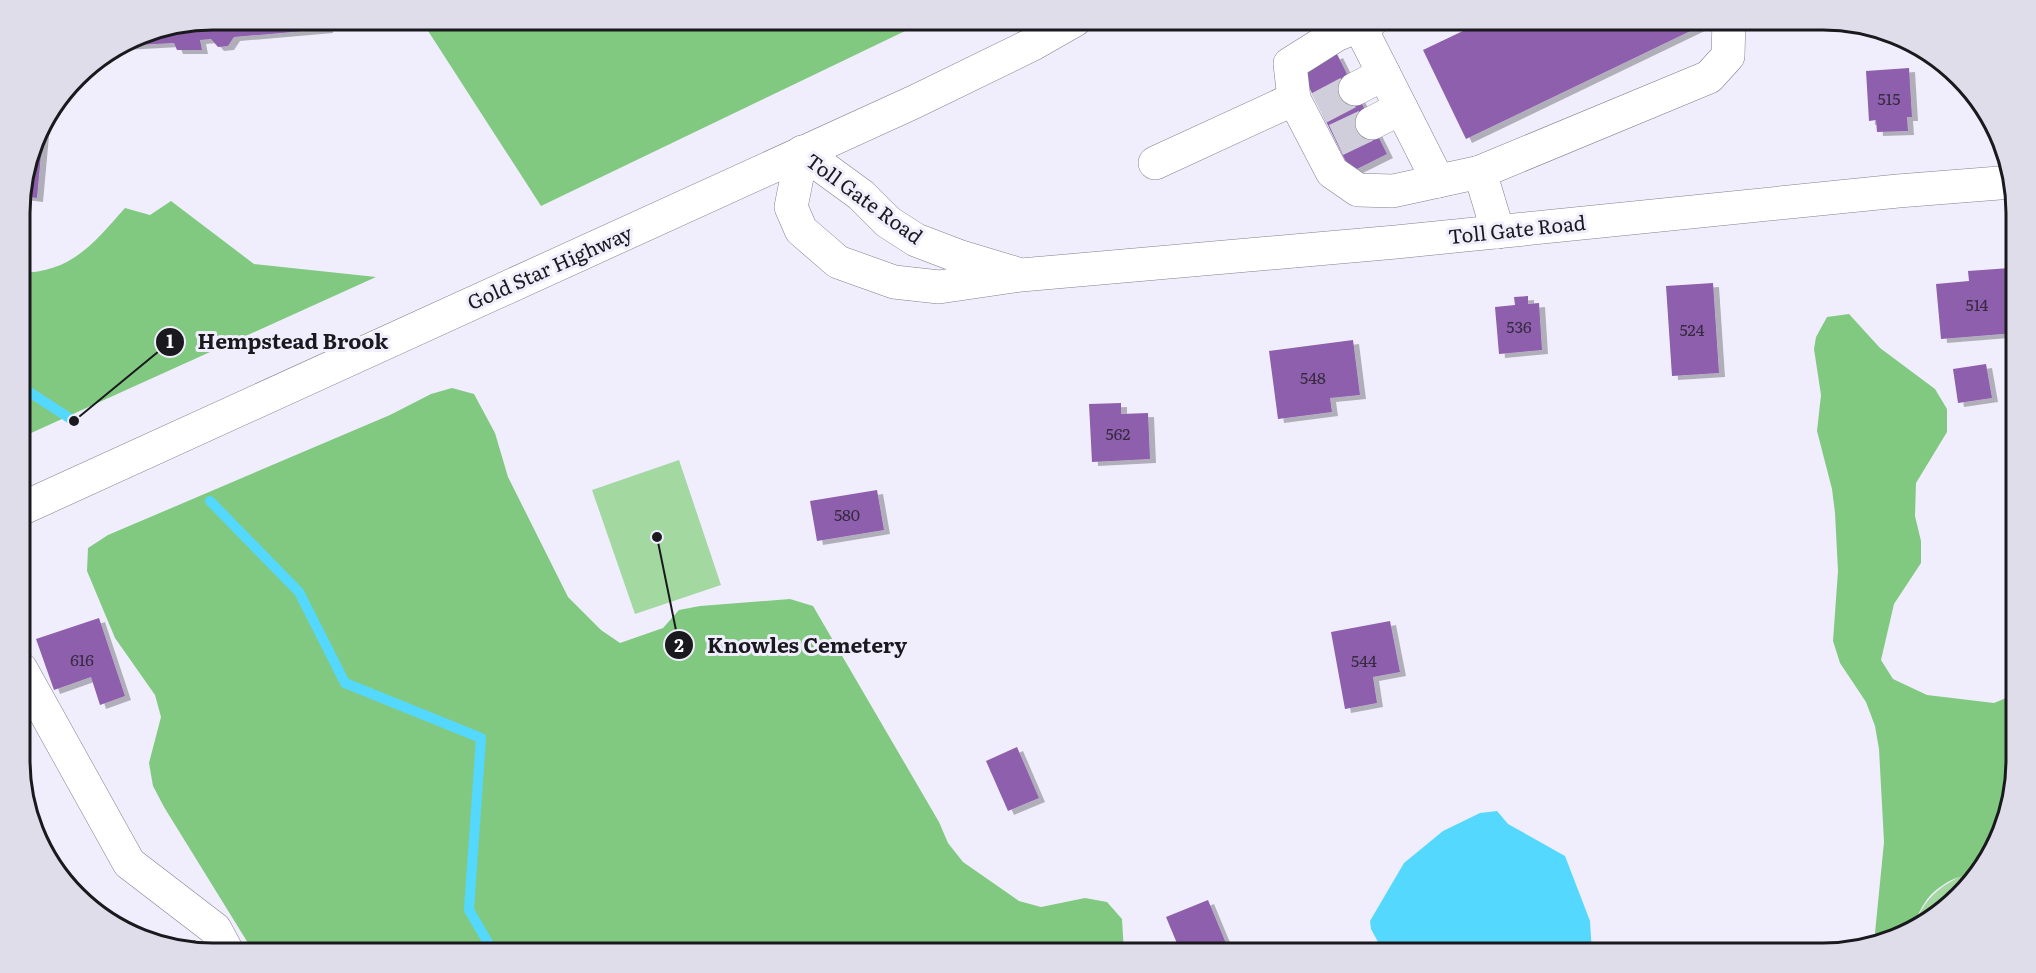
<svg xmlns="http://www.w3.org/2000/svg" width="2036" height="973" viewBox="0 0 2036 973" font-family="Literata,serif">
  <defs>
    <filter id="shadow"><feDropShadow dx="6" dy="4" stdDeviation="0" flood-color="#0004"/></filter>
  </defs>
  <rect width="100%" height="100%" fill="#f0eefc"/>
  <!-- green -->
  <g fill="#a3d8a1">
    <path d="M679,460l42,125 -86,29 -43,-124z"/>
    <path d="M1964,874l7,1 -41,46 -19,7c17,-31 22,-37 53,-54z"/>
  </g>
  <!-- forest -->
  <g fill="#81c980">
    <path d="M421,20h507l-387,186z"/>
    <path d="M171,201l83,63 122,13 -356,161v-165c52,-1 73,-29 105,-65l25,7z"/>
    <path d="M1849,314l31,34 55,41 12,20v23l-31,51 -1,33 6,25v22l-27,41 -13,56 12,19 34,16 67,8 22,-9v67l-19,84 -26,30c-15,-1 -37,14 -45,26 -6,8 -10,18 -15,27l-32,11 -4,-6 9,-91 -5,-93 -4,-23 -9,-24 -26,-39 -7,-22 5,-70 -3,-58 -3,-24 -15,-58 4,-36 -7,-46 2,-12 11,-20z"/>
    <path d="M452,388l22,6 21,39 13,44 60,120 33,33 19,13 43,-15 16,-18 21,-4 90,-7 23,7 126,216 9,21 15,19 56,39 22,6 44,-9 22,4 15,17 2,34h-867l-9,-10 -84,-136 -11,-21 -4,-23 12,-46 -6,-22 -40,-57 -28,-67 1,-23 20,-13 282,-120 41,-21z"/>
  </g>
  <!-- water -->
  <path fill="#54d8fe" d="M1497,811l11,13 57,32 25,65 2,32h-208l-13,-24 -1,-8 34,-58 39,-32 37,-18z"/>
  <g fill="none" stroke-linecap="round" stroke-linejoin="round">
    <!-- stream -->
    <g stroke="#54d8fe" stroke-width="10">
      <path d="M20,386l54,35"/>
      <path d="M210,501l89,91 46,91 136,55 -12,172 25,43"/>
    </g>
  </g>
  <!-- building -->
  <g fill="#8e5fac" filter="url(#shadow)">
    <path d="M213,20h114v9l-93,8 -6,9 -10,1 -7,-8 -11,1 2,10h-25l-3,-7 -55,3 20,-12z"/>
    <path d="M1486,20h217l2,4 -239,115 -43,-89z"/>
    <path d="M1337,54l50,100 -36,18 -50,-101z"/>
    <path d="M1909,68l3,49h-5l1,14 -31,1 -1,-12 -7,1 -3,-50z"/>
    <path d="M44,121l-7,77 -16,-2 19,-69z"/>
    <path d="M2010,268l5,65 -74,6 -5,-55 33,-3 -1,-10z"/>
    <path d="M1713,283l6,90 -47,3 -6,-90z"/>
    <path d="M1528,296v8l11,-1 3,47 -43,4 -4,-47 20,-2 -1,-8z"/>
    <path d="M1353,340l7,55 -30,3 2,14 -54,7 -9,-68z"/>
    <path d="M1986,364l6,34 -34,5 -5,-34z"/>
    <path d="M1121,403v11l27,-1 2,46 -58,3 -3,-58z"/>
    <path d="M877,490l7,40 -67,11 -7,-40z"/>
    <path d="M99,618l26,78 -25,9 -9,-28 -37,13 -18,-51z"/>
    <path d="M1390,621l10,51 -27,5 4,26 -32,6 -14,-77z"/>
    <path d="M1017,747l22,51 -31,13 -22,-50z"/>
    <path d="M1208,900l22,53h-49l-15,-36z"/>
    <path d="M195,940l4,10 -20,-4z"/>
  </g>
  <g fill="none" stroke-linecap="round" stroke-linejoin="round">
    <!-- minor-tunnel -->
    <g stroke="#d0cedb" stroke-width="33" stroke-dasharray="33 16" stroke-linecap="butt">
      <path d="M1319,108l36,-19"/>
      <path d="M1336,140l36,-17"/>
    </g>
    <defs>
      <g id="minor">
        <path d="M1372,20l-36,15 -46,29 4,35 38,73 26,18 35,1 87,-19 18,60"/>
        <path d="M1359,25l79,156"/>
        <path d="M1355,89l29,-15"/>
        <path d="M1372,123l29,-15"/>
        <path d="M1155,163l139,-64"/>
        <path d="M1480,172l229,-95 19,-21 1,-36"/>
        <path d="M1021,275l-63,-19 -42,-16 -28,-18 -27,-27 -59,-43 -11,55 10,23 37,32 56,20 45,5 82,-12 375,-33 502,-51 114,-9"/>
        <path d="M21,669l108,194 86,66 13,24"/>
      </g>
      <path id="major" d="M21,509l893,-407 119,-58 42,-24"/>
    </defs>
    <!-- minor casing -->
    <use href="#minor" stroke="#82818e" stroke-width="34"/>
    <!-- major casing -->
    <use href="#major" stroke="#82818e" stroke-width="34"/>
    <!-- minor -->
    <use href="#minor" stroke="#fff" stroke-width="33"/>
    <!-- major -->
    <use href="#major" stroke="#fff" stroke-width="33"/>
  </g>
  <g text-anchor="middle" stroke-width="6" stroke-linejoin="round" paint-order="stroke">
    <!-- number labels -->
    <g font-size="16" fill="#372a42">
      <text x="1889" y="105">515</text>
      <text x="1977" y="311">514</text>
      <text x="1519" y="333">536</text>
      <text x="1692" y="336">524</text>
      <text x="1313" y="384">548</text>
      <text x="1118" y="440">562</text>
      <text x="847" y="521">580</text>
      <text x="82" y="666">616</text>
      <text x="1364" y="667">544</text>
    </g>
    <!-- street labels -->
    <g font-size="20" fill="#1a191e" stroke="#f0eefc">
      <text transform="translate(864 199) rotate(36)" y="7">Toll Gate Road</text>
      <text transform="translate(1517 230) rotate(-6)" y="7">Toll Gate Road</text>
      <text transform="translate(550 268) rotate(-24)" y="7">Gold Star Highway</text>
    </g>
  </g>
  <!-- crop -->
  <path d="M0 0H2036V973H0ZM213 30H1823A183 183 0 0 1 2006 213V760A183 183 0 0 1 1823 943H213A183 183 0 0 1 30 760V213A183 183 0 0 1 213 30Z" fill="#dfddea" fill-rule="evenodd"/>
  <path fill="none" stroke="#1a191e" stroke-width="3" d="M213 30H1823A183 183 0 0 1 2006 213V760A183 183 0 0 1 1823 943H213A183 183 0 0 1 30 760V213A183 183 0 0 1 213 30Z"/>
  <!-- callouts -->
  <path fill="none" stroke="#1a191e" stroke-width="2" d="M74 421L170 342M657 537L679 645"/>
  <g fill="#1a191e" stroke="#f0eefc" stroke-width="2">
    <circle cx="74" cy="421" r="6"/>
    <circle cx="657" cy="537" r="6"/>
    <circle cx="170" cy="342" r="15"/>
    <circle cx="679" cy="645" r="15"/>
  </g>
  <g font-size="18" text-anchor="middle" font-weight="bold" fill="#fff">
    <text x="170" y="348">1</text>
    <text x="679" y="652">2</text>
  </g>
  <g font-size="21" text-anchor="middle" font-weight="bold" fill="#1a191e" stroke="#f0eefc" stroke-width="6" stroke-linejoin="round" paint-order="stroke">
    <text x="293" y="349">Hempstead Brook</text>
    <text x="807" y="653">Knowles Cemetery</text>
  </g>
</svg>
